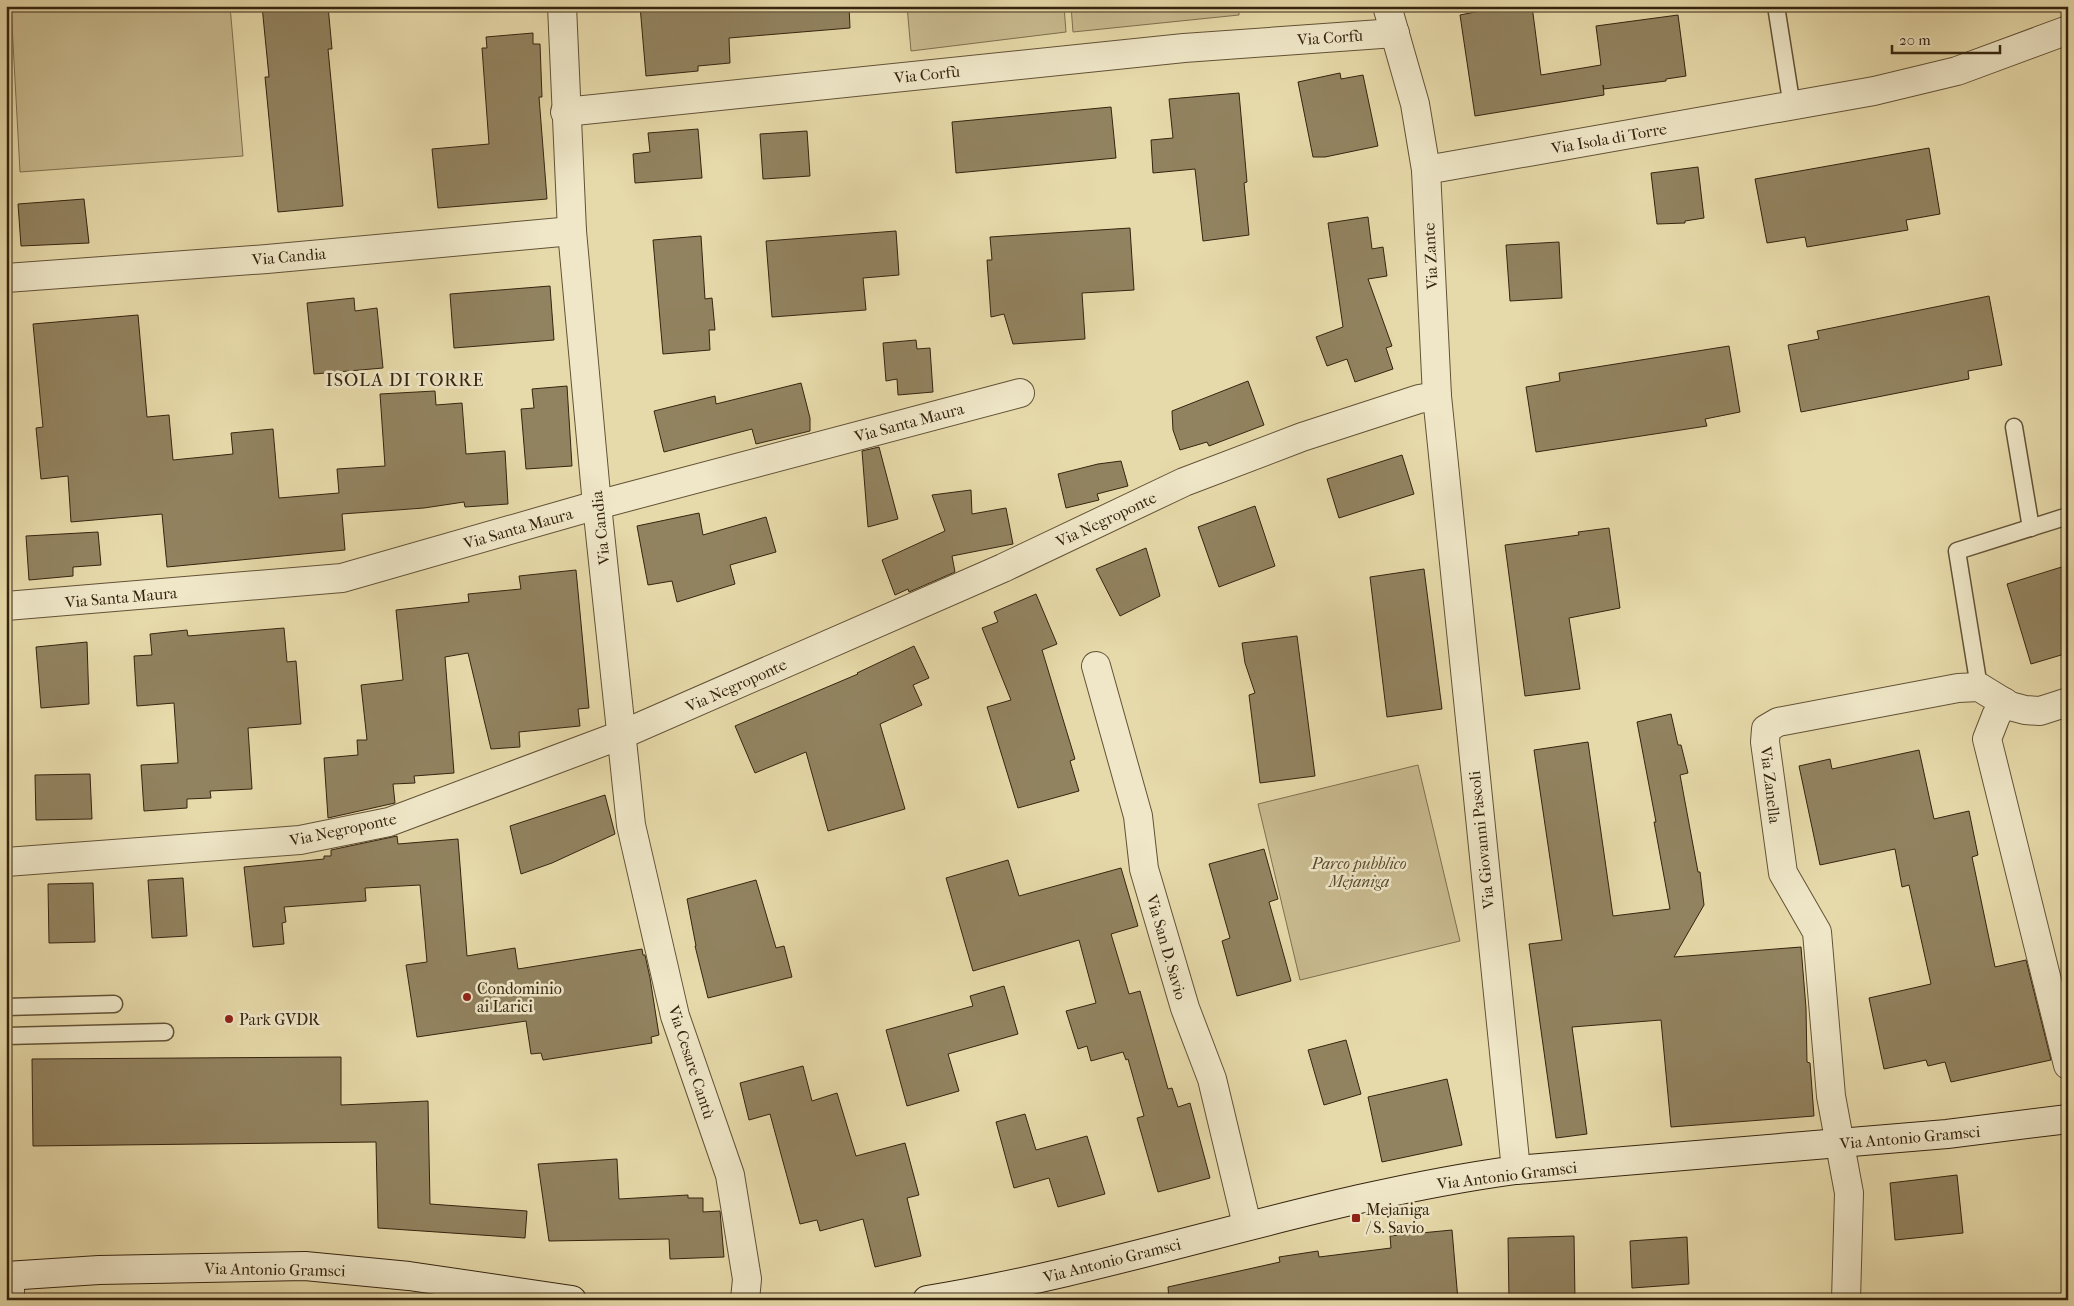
<svg xmlns="http://www.w3.org/2000/svg" width="2074" height="1306" viewBox="0 0 2074 1306" font-family="'IM FELL French Canon',serif">
  <rect width="100%" height="100%" fill="#e7daaa"/>
  <filter id="stains"><feTurbulence type="fractalNoise" baseFrequency=".004" numOctaves="4"/><feColorMatrix values="0 0 0 0 .2 0 0 0 0 .09 0 0 0 0 .02 0 0 0 .5 -.17"/></filter>
  <radialGradient id="worn" r=".72"><stop offset=".6" stop-color="#630" stop-opacity="0"/><stop offset="1" stop-color="#630" stop-opacity=".3"/></radialGradient>
  <!-- green -->
  <g fill="#c9bb90" stroke="#7f7050">
    <path d="M11,6h219l13,150 -223,16z"/>
    <path d="M907,6h157l2,26 -155,19z"/>
    <path d="M1071,6h168v9l-166,17z"/>
    <path d="M1418,765l42,176 -160,39 -42,-176z"/>
  </g>
  <!-- building -->
  <g fill="#928360" stroke="#35240f">
    <path d="M262,6h66l4,43h-4l15,157 -65,6 -13,-135h4z"/>
    <path d="M640,6h209l1,22 -121,10 1,25 -32,3v5l-52,5z"/>
    <path d="M1505,6h27l9,69 60,-10 -5,-39 82,-11 8,61 -20,3v2l-62,8 -1,-4 1,10 -129,21 -15,-101z"/>
    <path d="M533,33v11h7l2,53h-3l8,102 -109,9 -6,-59 57,-5 -7,-96h5l-1,-11z"/>
    <path d="M1340,73l1,6 22,-4 15,71 -53,11h-12l-15,-75z"/>
    <path d="M1239,93l8,89 -3,1 5,52 -46,6 -8,-72 -42,4 -2,-33 22,-2 -4,-39z"/>
    <path d="M1111,107l5,51 -160,15 -4,-51z"/>
    <path d="M698,129l4,49 -67,5 -2,-29 17,-2 -2,-19z"/>
    <path d="M807,131l3,45 -47,3 -3,-45z"/>
    <path d="M1929,148l11,66 -34,6 2,10 -101,17 -2,-10 -38,6 -12,-64z"/>
    <path d="M1698,167l6,51 -19,3v2l-28,1 -6,-51z"/>
    <path d="M84,199l5,44 -68,3 -3,-42z"/>
    <path d="M1368,217l4,32 11,-2 4,29 -19,3 24,67 -6,2 7,21 -38,13 -8,-23 -20,7 -11,-29 27,-10 -15,-104z"/>
    <path d="M1130,228l4,62 -52,3 3,46 -72,5 -9,-30 -13,3 -4,-57h5l-2,-23z"/>
    <path d="M896,231l3,44 -36,3 3,32 -94,7 -6,-76z"/>
    <path d="M701,236l4,63 7,-1 3,32h-6l1,20 -47,4 -10,-114z"/>
    <path d="M1559,242l3,56 -52,3 -4,-56z"/>
    <path d="M550,286l4,54 -100,8 -4,-54z"/>
    <path d="M1989,296l13,69 -34,6 1,8 -168,33 -13,-67 31,-6 -2,-8z"/>
    <path d="M354,298l1,13 22,-3 6,60 -69,6 -7,-71z"/>
    <path d="M138,315l9,102 22,-2 4,45 60,-6 -2,-21 42,-4 6,69 60,-5 -2,-24 48,-3 -5,-72 55,-3 1,14 26,-2 4,51 39,-3 3,53 -43,3 -1,-5 -40,6 -82,6 3,36 -178,17 -5,-53 -91,8 -3,-46 -27,3 -5,-51 7,-1 -10,-103z"/>
    <path d="M916,340l1,9 13,-1 3,44 -35,3 -1,-16 -11,2 -3,-38z"/>
    <path d="M1729,346l11,66 -35,7 2,7 -171,26 -10,-65 34,-6 -1,-8z"/>
    <path d="M1248,381l16,44 -55,21 -2,-4 -27,8 -7,-20 -1,-19z"/>
    <path d="M801,383l9,35v13l-54,13 -4,-15 -88,23 -10,-41 61,-15 1,8z"/>
    <path d="M567,386l5,80 -46,3 -5,-60 13,-1 -2,-19z"/>
    <path d="M879,447l19,72 -30,8 -6,-76z"/>
    <path d="M1402,455l12,39 -75,24 -12,-39z"/>
    <path d="M1121,461l7,25 -31,8 2,6 -33,8 -8,-34 40,-10z"/>
    <path d="M971,490l1,24 34,-6 7,36 -61,12 3,16 -46,20 -1,-3 -13,6 -13,-35 63,-29 -13,-36z"/>
    <path d="M1255,506l20,60 -56,21 -21,-60z"/>
    <path d="M699,513l4,22 63,-18 10,35 -46,13 5,19 -58,18 -5,-21 -24,4 -11,-59z"/>
    <path d="M1609,528l11,80 -51,10 11,71 -55,7 -20,-151 74,-10 -1,-3z"/>
    <path d="M98,532l3,33 -28,2v9l-44,4 -3,-44z"/>
    <path d="M1146,548l14,48 -40,20 -24,-47z"/>
    <path d="M2068,565v88l-37,11 -24,-80z"/>
    <path d="M1424,569l18,140 -55,8 -17,-140z"/>
    <path d="M576,570l13,138 -11,1 2,17 -61,6 1,15 -29,2 -23,-96 -23,4 9,116 -40,3 1,7 -22,1 2,19 -67,15 -4,-60 34,-3 -1,-15h10l-6,-55 42,-5 -7,-70 73,-8 -1,-8 53,-5 -2,-13z"/>
    <path d="M1036,594l21,50 -15,6 33,109 -5,2 9,30 -61,17 -31,-101 24,-7 -29,-72 16,-6 -4,-10z"/>
    <path d="M284,628l3,34 9,-1 5,63 -53,4 4,61 -42,2 1,7 -24,1v9l-43,3 -3,-46 37,-2 -4,-60 -37,3 -3,-50 18,-1 -2,-21 37,-4 1,6z"/>
    <path d="M1297,636l18,140 -55,7 -11,-88 6,-2 -10,-30 -3,-20z"/>
    <path d="M87,642l2,62 -48,4 -5,-61z"/>
    <path d="M914,646l15,32 -16,7 9,20 -42,19 25,85 -77,22 -22,-79 -51,21 -20,-47 123,-52 -1,-1z"/>
    <path d="M1671,714l7,31h3l7,28 -8,2 18,97h2l4,33 -30,52 127,-10 5,61 1,54 3,1 4,53 -143,11 -10,-107 -89,7 15,107 -31,4 -27,-194 33,-4 -28,-190 54,-8 25,174 57,-7 -16,-87h2l-19,-100z"/>
    <path d="M1919,750l15,69 35,-8 9,44 -6,2 23,110 31,-7 25,100 -100,22 -6,-20 -17,4 -2,-6 -42,9 -15,-71 62,-14 -22,-99 -7,2 -7,-38 -75,16 -21,-99 31,-7 2,10z"/>
    <path d="M90,774l2,45 -56,1 -1,-45z"/>
    <path d="M605,795l10,39 -63,29 -31,11 -11,-48z"/>
    <path d="M397,836l1,8 60,-5 9,117 48,-8 3,21 124,-20 1,6h2l5,23 9,57 -8,2 1,6 -109,17 -2,-7 -10,1 -5,-33 -109,16 -11,-72 21,-3 -7,-77 -55,3 1,13 -82,6 2,15 -4,1 2,21 -31,3 -9,-80 80,-8v-3h7v-6z"/>
    <path d="M1264,849l14,50 -9,3 22,79 -54,15 -15,-55 8,-3 -21,-74z"/>
    <path d="M1008,860l11,36 102,-28 17,58 -27,8 18,60 11,-3 28,98 4,-1 6,19 12,-4 20,75 -52,14 -21,-74 7,-2 -16,-57 -2,1 -3,-8 -32,9 -4,-15 -9,3 -12,-38 30,-8 -17,-63 -106,31 -27,-93z"/>
    <path d="M183,878l4,58 -35,2 -4,-58z"/>
    <path d="M756,880l20,68 8,-2 8,31 -84,21 -13,-52h1l-9,-47z"/>
    <path d="M93,883l2,59 -46,1 -1,-59z"/>
    <path d="M1004,986l14,48 -70,20 11,37 -52,15 -21,-76 87,-24 -3,-10z"/>
    <path d="M1346,1040l15,54 -37,11 -16,-55z"/>
    <path d="M341,1057v48l87,-4 2,103 97,7 -2,27 -147,-10 -2,-86 -343,4 -1,-87z"/>
    <path d="M803,1066l9,35 25,-8 19,63 49,-13 14,52 -12,3 14,58 -46,11 -12,-48 -43,12 -3,-11 -17,4 -30,-110 -21,6 -9,-37z"/>
    <path d="M1447,1079l15,66 -80,17 -14,-65z"/>
    <path d="M1025,1114l11,36 51,-14 18,58 -47,13 -9,-29 -35,10 -18,-66z"/>
    <path d="M617,1159l2,40 69,-4v3h15v14l17,-1 4,46 -54,2 -1,-20 -120,2 -11,-77z"/>
    <path d="M1957,1175l6,58 -68,7 -5,-57z"/>
    <path d="M1452,1230l6,70h-289l-1,-13 112,-25 -1,-5 39,-6 1,6 72,-9 -1,-12z"/>
    <path d="M1574,1236l1,64h-66l-1,-62z"/>
    <path d="M1687,1237l2,47 -57,4 -2,-47z"/>
  </g>
  <g fill="none" stroke-linecap="round" stroke-linejoin="round">
    <defs>
      <g id="service">
        <path d="M1776,6l16,101"/>
        <path d="M2014,427l17,101"/>
        <path d="M1979,687l-22,-136 111,-35"/>
        <path d="M6,1007l108,-3"/>
        <path d="M6,1036l159,-4"/>
      </g>
      <g id="minor">
        <path d="M562,6l10,225 25,274 34,320 44,191 55,159 17,104 -2,21"/>
        <path d="M1387,6l28,98 11,66 11,226 79,774"/>
        <path d="M565,112l619,-64 211,-15"/>
        <path d="M1426,170l448,-79 83,-20 111,-41"/>
        <path d="M6,278l261,-19 305,-28"/>
        <path d="M6,606l336,-28 255,-73 423,-112"/>
        <path d="M1096,666l42,150 6,53 41,139 27,71 35,146"/>
        <path d="M2004,702l-8,14 -9,23 81,326"/>
        <path d="M6,862l294,-22 89,-18 232,-87 382,-167 181,-86 118,-45 117,-38 18,-3"/>
        <path d="M10,1276v24"/>
        <path d="M1846,1300l3,-107 -18,-97 -14,-164 -34,-59 -18,-131 1,-13 12,-7 180,-34 21,-1 31,19 15,4 15,1 28,-9"/>
      </g>
      <g id="secondary">
        <path d="M6,1276l93,-6 206,-4 104,10 163,24"/>
        <path d="M927,1300c199,-32 389,-103 589,-130l431,-36 121,-15"/>
      </g>
    </defs>
    <!-- service casing -->
    <use href="#service" stroke="#625236" stroke-width="19"/>
    <!-- minor casing -->
    <use href="#minor" stroke="#625236" stroke-width="30"/>
    <!-- secondary casing -->
    <use href="#secondary" stroke="#35240f" stroke-width="30"/>
    <!-- service -->
    <use href="#service" stroke="#efe7c8" stroke-width="16"/>
    <!-- minor -->
    <use href="#minor" stroke="#efe7c8" stroke-width="28"/>
    <!-- secondary -->
    <use href="#secondary" stroke="#efe7c8" stroke-width="28"/>
  </g>
  <!-- markers -->
  <g fill="#8f2418" stroke="#efe7c8" stroke-width="2">
    <circle cx="467" cy="997" r="5"/>
    <circle cx="229" cy="1019" r="5"/>
    <rect x="1351" y="1213" width="10" height="10" rx="2.5"/>
  </g>
  <g text-anchor="middle" stroke-width="5" stroke-linejoin="round" paint-order="stroke">
    <!-- street labels -->
    <g font-size="16" fill="#35240f" stroke="#efe7c8">
      <text transform="translate(1330 37) rotate(-4)" y="6">Via Corfù</text>
      <text transform="translate(927 74) rotate(-6)" y="6">Via Corfù</text>
      <text transform="translate(1609 138) rotate(-10)" y="6">Via Isola di Torre</text>
      <text transform="translate(289 256) rotate(-5)" y="6">Via Candia</text>
      <text transform="translate(1430 256) rotate(-93)" y="6">Via Zante</text>
      <text transform="translate(909 422) rotate(-15)" y="6">Via Santa Maura</text>
      <text transform="translate(1106 519) rotate(-25)" y="6">Via Negroponte</text>
      <text transform="translate(518 528) rotate(-16)" y="6">Via Santa Maura</text>
      <text transform="translate(600 528) rotate(-96)" y="6">Via Candia</text>
      <text transform="translate(121 597) rotate(-5)" y="6">Via Santa Maura</text>
      <text transform="translate(736 685) rotate(-24)" y="6">Via Negroponte</text>
      <text transform="translate(1771 785) rotate(83)" y="6">Via Zanella</text>
      <text transform="translate(343 829) rotate(-12)" y="6">Via Negroponte</text>
      <text transform="translate(1481 840) rotate(-96)" y="6">Via Giovanni Pascoli</text>
      <text transform="translate(1167 947) rotate(74)" y="6">Via San D. Savio</text>
      <text transform="translate(692 1062) rotate(72)" y="6">Via Cesare Cantù</text>
      <text transform="translate(1910 1137) rotate(-5)" y="6">Via Antonio Gramsci</text>
      <text transform="translate(1507 1175) rotate(-7)" y="6">Via Antonio Gramsci</text>
      <text transform="translate(1112 1260) rotate(-14)" y="6">Via Antonio Gramsci</text>
      <text transform="translate(275 1269) rotate(1)" y="6">Via Antonio Gramsci</text>
    </g>
    <!-- park labels -->
    <g font-size="16" font-style="italic" fill="#5a4a2f" stroke="#efe7c8">
      <text x="1359" y="869">Parco pubblico<tspan x="1359" dy="18">Mejaniga</tspan></text>
    </g>
    <!-- poi labels -->
    <g font-size="16" fill="#35240f" stroke="#efe7c8" text-anchor="start">
      <text x="477" y="994">Condominio<tspan x="477" dy="18">ai Larici</tspan></text>
      <text x="239" y="1025">Park GVDR</text>
      <text x="1366" y="1215">Mejaniga<tspan x="1366" dy="18">/ S. Savio</tspan></text>
    </g>
    <!-- neighbourhood labels -->
    <g font-size="18" letter-spacing="1" fill="#35240f" stroke="#efe7c8">
      <text x="405" y="386">ISOLA DI TORRE</text>
    </g>
  </g>
  <!-- margin -->
  <rect width="2074" height="1306" fill="none" stroke="#e7daaa" stroke-width="25"/>
  <rect x="8" y="8" width="2059" height="1291" fill="none" stroke="#35240f" stroke-width="2.5"/>
  <rect x="12" y="12" width="2049" height="1281" fill="none" stroke="#35240f"/>
  <!-- scale -->
  <path d="M1892 45v8h108v-8" fill="none" stroke="#35240f" stroke-width="2.5"/>
  <text x="1899" y="45" font-size="15" fill="#35240f" stroke="#efe7c8" stroke-width="4" paint-order="stroke">20 m</text>
  <rect width="100%" height="100%" filter="url(#stains)"/>
  <rect width="100%" height="100%" fill="url(#worn)"/>
</svg>
